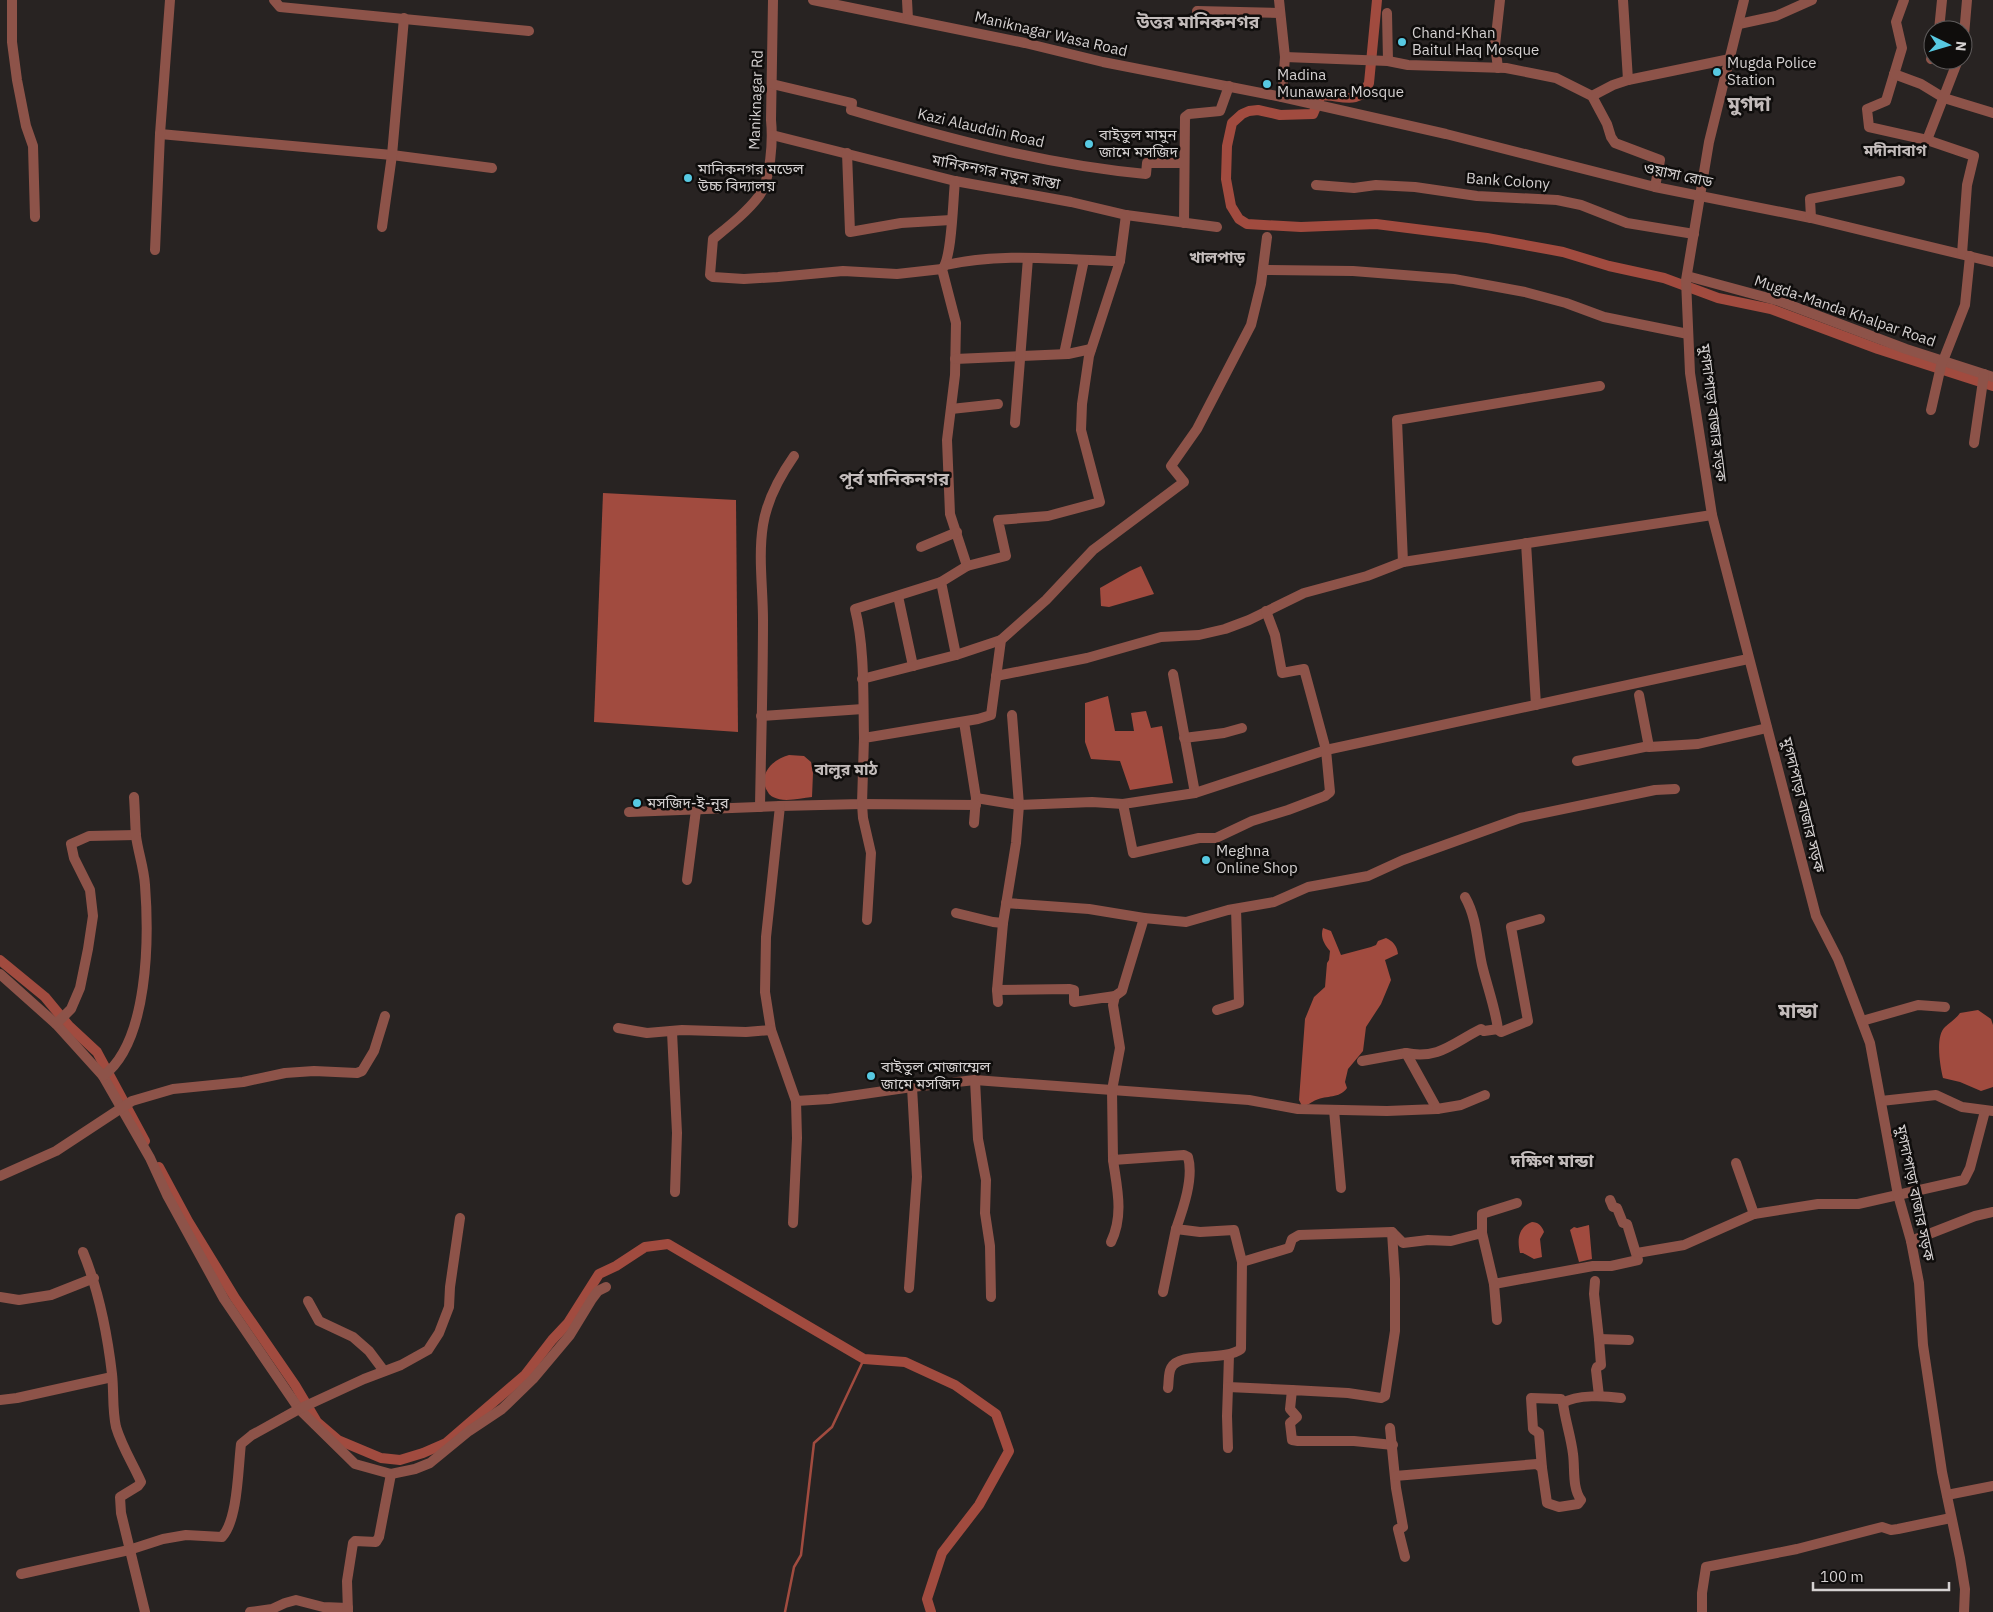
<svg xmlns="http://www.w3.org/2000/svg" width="1993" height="1612" viewBox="0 0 1993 1612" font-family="'IBM Plex Sans','Noto Sans Bengali',sans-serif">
  <rect width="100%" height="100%" fill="#282322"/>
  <!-- water -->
  <g fill="#a14b3f">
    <path d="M603,493l133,7 2,232 -144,-10z"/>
    <path d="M1141,566l13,28 -45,13 -8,-1 -1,-18 30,-17z"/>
    <path d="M1108,696l7,35h19l-3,-18 15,-2 5,17 11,-2 11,57 -43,7 -10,-29 -29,-2 -6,-17v-39z"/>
    <path d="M789,755l15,1 7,6 2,11 -1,24c-12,1 -28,6 -39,0 -4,-2 -5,-5 -7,-8 -7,-17 8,-30 23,-34z"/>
    <path d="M1323,928l8,3 10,24 30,-8 5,-2 2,-4 8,-3c7,3 11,8 12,16l-13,6 6,20 -10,24 -15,23 -3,24 -15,18 -3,13 2,6c-8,11 -20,7 -31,12 -5,2 -7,5 -14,6l-3,-6 6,-81 9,-22 11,-10 2,-24 2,-3 1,-9c-6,-7 -10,-14 -7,-23z"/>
    <path d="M1978,1010l13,9 2,6v62l-12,4 -21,-9 -17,-4c-3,-12 -8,-42 2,-51 5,-5 10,-7 15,-14z"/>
    <path d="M1532,1222c6,0 10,4 12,10l-4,7 2,18 -8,2 -11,-6h-3c-3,-13 -2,-26 12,-31z"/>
    <path d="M1589,1225l3,34 -13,3 -9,-32 4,-3 3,1z"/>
  </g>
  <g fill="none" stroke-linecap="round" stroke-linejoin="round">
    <!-- stream -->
    <path stroke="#a14b3f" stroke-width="2.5" d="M785,1612l9,-45 7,-12 13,-112 18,-16 32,-68"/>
    <!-- canal -->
    <g stroke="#a14b3f" stroke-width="10">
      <path d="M1377,0l-8,83c-10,24 -28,12 -48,12l-8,19 -33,1 -22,-5 -9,1 -7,3 -10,9 -5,23 -1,33 5,27 8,13 8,5 54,3 75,-3 111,14 76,14 46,14 55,12 54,20 53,11 107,40 115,37"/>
      <path d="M0,960l45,37 24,29 28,26 48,89"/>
      <path d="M159,1167l29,54 47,77 60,87 22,37 21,18 43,18 19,2 23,-7 23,-10 79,-68 27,-35 16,-17 31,-49 17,-8 29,-19 23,-3 196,115 41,3 50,23 41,29 13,37 -30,54 -37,48 -15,46 4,13"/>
    </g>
    <!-- minor -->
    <g stroke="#8d5349" stroke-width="10">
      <path d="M12,0v42l5,38 9,46 7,20 2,71"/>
      <path d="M274,0l6,7 249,24"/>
      <path d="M773,0l-2,120c2,20 0,59 -12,76 -12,16 -30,30 -46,43l-3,36 3,2 31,2 34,-2 65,-6 54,3 45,-5"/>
      <path d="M813,0l212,43 78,19 179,35 164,37 209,53 156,31 182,44"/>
      <path d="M907,0l1,19"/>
      <path d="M1279,0l6,57 -3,40"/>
      <path d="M1623,0l5,80"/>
      <path d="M1904,0l-8,22 6,26 -16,53 -19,8 2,18 58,13 47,16 -7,29 -5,69"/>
      <path d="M1197,11l83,2"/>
      <path d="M1387,13l1,48"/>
      <path d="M1739,24l37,-8 36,-16"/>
      <path d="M1939,30l3,-30"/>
      <path d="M1963,47l4,-47"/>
      <path d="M1285,57l103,4 20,4 98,3 50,10 36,18 15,28 4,13 4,6 45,17 -5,27"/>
      <path d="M1931,59l2,-5"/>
      <path d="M1498,68l-3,-23 5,-45"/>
      <path d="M1894,74l27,10 23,14 49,15"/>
      <path d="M772,84l80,19 -1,7c95,28 195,55 295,64l1,-11h37"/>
      <path d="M1592,96l21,-11 15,-5 102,-21"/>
      <path d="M160,134l232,21 100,13"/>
      <path d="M772,135l183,46 116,21 55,13 91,12"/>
      <path d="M1927,140l31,-80"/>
      <path d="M847,153l3,79 51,-9 50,-3"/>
      <path d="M955,181c-2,18 -3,79 -13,88l14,54 -1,52 -8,65 3,74 17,52 -26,16 15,73 45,-15"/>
      <path d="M1316,185l38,3 22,-3 39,2 62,9 80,4 24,5 46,18 67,11"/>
      <path d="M1811,218l-1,-19 90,-18"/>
      <path d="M1184,223l1,-106 4,-3 31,-3 9,-25"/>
      <path d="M382,227l10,-72 12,-137"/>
      <path d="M1267,237l-6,47 -10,41 -54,104 -26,37 13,16 -91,68 -47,50 -45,40 -10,75 -13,4 -114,19 -2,66 -82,2 -14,131 -1,55 6,38 25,71 33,-2 83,-12 63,-7 274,20 49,9 89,2 50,-2 -31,-56 -44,8"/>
      <path d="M155,250l5,-116 10,-134"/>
      <path d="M946,265c57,-13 117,-5 174,-4"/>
      <path d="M1263,270l90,1 101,8 71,13 41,11 38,14 84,17"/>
      <path d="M1687,276l92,25 127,48 87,28"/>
      <path d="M1064,354l20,-94"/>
      <path d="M955,359l113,-5 23,-5"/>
      <path d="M951,409l47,-5"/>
      <path d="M1931,410l10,-44 24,-61 5,-49"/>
      <path d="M1015,423l13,-165"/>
      <path d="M1974,443l10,-69"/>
      <path d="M1526,543l10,162"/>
      <path d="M921,547l36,-15"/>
      <path d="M1403,562l-6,-142 203,-34"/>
      <path d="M967,566l39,-10 -8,-36 50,-4 52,-14 -19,-72 1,-26 7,-48 31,-95 6,-46"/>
      <path d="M898,596l15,70"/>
      <path d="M1173,674l22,119"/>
      <path d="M996,676l91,-18 74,-21 38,-2 26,-6 24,-9 55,-27 63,-17 36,-14 309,-47"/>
      <path d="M862,679l94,-24"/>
      <path d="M1639,695l10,52 49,-3 69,-16"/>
      <path d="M761,716l102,-7"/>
      <path d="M964,722l12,76 -2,25"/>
      <path d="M864,738c-1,-41 1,-90 -9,-129l86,-27"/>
      <path d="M1184,738l40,-5 18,-5"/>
      <path d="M1577,761l72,-15"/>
      <path d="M976,798l43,7 73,-3 31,2 72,-11 131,-43 422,-91"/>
      <path d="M1123,804l10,49 66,-15h17l36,-17 36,-11 37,-14 5,-4 -4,-42 -22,-81 -22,4 -7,-38 -9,-24"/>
      <path d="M760,807c1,-62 3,-125 3,-187 0,-32 -5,-63 0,-95 4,-25 17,-49 31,-69"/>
      <path d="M629,812l151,-6"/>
      <path d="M687,880l9,-70"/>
      <path d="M1006,903l83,6 55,9"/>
      <path d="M956,913l37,9 10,1"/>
      <path d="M867,920l4,-67 -8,-35 -1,-14 114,1"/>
      <path d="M0,974l56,50 47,52 47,82 17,37 57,104 75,110 56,55 36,10 24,-5 15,-6 39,-32 33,-22 31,-30 37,-44 22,-36 6,-8 8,-4"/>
      <path d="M997,990l73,-1 4,1v12l41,-6 -2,9 7,43 -8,42 1,70 71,-5 4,2c6,21 -5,52 -12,72l24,3 34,-2 8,32 47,-14 3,-9 7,-4 93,-3 11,11 25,-3 23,1 31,-8 12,51 99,-18h18l27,-6 -11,-36 -4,-1 -6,-15 -4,-1 -3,-7"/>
      <path d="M1115,996l7,-5 2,-7 20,-66 42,4 42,-12 46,-8 34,-15 60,-11 35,-16 117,-42 135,-28 20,-1"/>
      <path d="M998,1002l-1,-12 6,-67 13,-80 3,-38 -7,-90"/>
      <path d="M1217,1010l22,-7 -3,-94"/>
      <path d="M1862,1021l56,-16 27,2"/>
      <path d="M56,1024l15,-15 9,-21 8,-39 5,-33 -3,-26 -16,-32 -3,-14 18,-8 47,-1"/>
      <path d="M618,1028l29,5 35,-3 64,2 25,-2"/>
      <path d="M1497,1029l4,3 27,-11 -17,-94 29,-8"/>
      <path d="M672,1032l5,101 -2,59"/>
      <path d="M1406,1053c33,7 48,-11 75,-24l3,2 14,-2c-3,-22 -11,-43 -16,-64 -5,-23 -5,-47 -17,-68"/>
      <path d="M103,1076c46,-34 46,-139 42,-191 -1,-17 -7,-33 -9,-49 -1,-13 -1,-26 -2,-39"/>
      <path d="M975,1080l3,59 8,41 -1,33 5,33 1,51"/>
      <path d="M1881,1101l55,-6 26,12 31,4"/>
      <path d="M1437,1109l24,-4 24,-10"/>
      <path d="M1334,1110l7,78"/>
      <path d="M1736,1163l18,51"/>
      <path d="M0,1176l56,-25 76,-50 41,-12 70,-7 42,-9 29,-2 43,2 5,-2 12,-20 11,-35"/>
      <path d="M793,1223l4,-85 -1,-37"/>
      <path d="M1392,1232l3,47v52l-10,65 -4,2 -33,-5 -56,-3 -2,19 7,8 -7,6 2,17 6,1h56l39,4"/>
      <path d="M1482,1233v-19l35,-11"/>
      <path d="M1911,1241l64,-25 18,-4"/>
      <path d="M1111,1242c13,-27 6,-54 2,-82"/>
      <path d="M83,1252c16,39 24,79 29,122 2,17 0,35 4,53 6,20 17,37 25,55l-3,4 -18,11 1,16 24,99"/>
      <path d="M1637,1253l47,-8 70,-31 64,-10h40l106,-24 6,-12 15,-57"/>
      <path d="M1595,1281l-1,13 5,45"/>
      <path d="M1494,1284l3,36"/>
      <path d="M909,1288l8,-111 -5,-90"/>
      <path d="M1163,1292l13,-63"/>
      <path d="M0,1297l19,3 32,-5 43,-17"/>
      <path d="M308,1301l11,20 34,16 16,14 15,20"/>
      <path d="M1228,1387l1,-32"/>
      <path d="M1168,1388c1,-6 0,-14 3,-20 8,-17 53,-6 70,-19l1,-87"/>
      <path d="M1599,1396l-3,-26 1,-3 4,-2 -2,-26 30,1"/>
      <path d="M0,1400l17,-2 95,-21"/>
      <path d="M1390,1428l6,60 7,39 -5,2 7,28"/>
      <path d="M1228,1448l-1,-32 1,-29 64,3"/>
      <path d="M1542,1468l-3,-35 -6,-4 -2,-31 30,1 2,4"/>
      <path d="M1395,1476l142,-12 5,4 5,35 12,4 19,-3 3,-4c-9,-12 -6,-32 -8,-46 -2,-17 -8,-34 -10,-51 14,-9 43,-7 58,-5"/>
      <path d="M1947,1495l46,-9"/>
      <path d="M21,1574l108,-24 34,-11 23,-4 36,2c16,-17 16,-69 19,-93l11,-9 47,-26 65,-30 37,-14 27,-15 11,-17 10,-26 1,-20 10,-69"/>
      <path d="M250,1612l22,-3 13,-6 11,-3 27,7 25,1"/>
      <path d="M348,1612l-1,-31 6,-38 2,-2 21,1 3,-5 12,-63"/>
      <path d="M1702,1612v-19l4,-26 91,-18 85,-22 9,3 7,-1 53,-11"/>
    </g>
    <!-- tertiary -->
    <path stroke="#8d5349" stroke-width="10" d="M1744,0l-35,142 -23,138 4,93 22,142 104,401 22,43 32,84 28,152 13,46 8,42 4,62 19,127 18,86 5,31 -1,23"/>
  </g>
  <!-- markers -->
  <g fill="#57c9e2" stroke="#0f0d0c" stroke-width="2">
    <circle cx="1402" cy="42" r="5"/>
    <circle cx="1717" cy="72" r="5"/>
    <circle cx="1267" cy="84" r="5"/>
    <circle cx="1089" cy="144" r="5"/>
    <circle cx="688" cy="178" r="5"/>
    <circle cx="637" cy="803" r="5"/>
    <circle cx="1206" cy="860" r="5"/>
    <circle cx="871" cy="1076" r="5"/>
  </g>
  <g text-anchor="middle" stroke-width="5" stroke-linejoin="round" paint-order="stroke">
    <!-- poi labels -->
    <g font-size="15" fill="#d5d1d1" stroke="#0f0d0c" text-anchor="start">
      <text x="1412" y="38">Chand-Khan<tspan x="1412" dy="17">Baitul Haq Mosque</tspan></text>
      <text x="1727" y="68">Mugda Police<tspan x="1727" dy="17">Station</tspan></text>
      <text x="1277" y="80">Madina<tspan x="1277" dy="17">Munawara Mosque</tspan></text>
      <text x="1099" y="140">বাইতুল মামুন<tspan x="1099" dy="17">জামে মসজিদ</tspan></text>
      <text x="698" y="174">মানিকনগর মডেল<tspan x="698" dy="17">উচ্চ বিদ্যালয়</tspan></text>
      <text x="647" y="808">মসজিদ-ই-নূর</text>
      <text x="1216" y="856">Meghna<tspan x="1216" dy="17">Online Shop</tspan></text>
      <text x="881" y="1072">বাইতুল মোজাম্মেল<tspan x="881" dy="17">জামে মসজিদ</tspan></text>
    </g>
    <!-- street labels -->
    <g font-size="15" fill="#d5d1d1" stroke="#0f0d0c">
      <text transform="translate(1051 34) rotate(13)" y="5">Maniknagar Wasa Road</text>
      <text transform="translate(756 100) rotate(-88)" y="5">Maniknagar Rd</text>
      <text transform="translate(981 128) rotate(13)" y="5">Kazi Alauddin Road</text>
      <text transform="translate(996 172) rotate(11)" y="5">মানিকনগর নতুন রাস্তা</text>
      <text transform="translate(1678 175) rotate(12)" y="5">ওয়াসা রোড</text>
      <text transform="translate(1508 181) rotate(4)" y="5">Bank Colony</text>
      <text transform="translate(1845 311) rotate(19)" y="5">Mugda-Manda Khalpar Road</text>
      <text transform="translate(1713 413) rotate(83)" y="5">মুগদাপাড়া বাজার সড়ক</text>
      <text transform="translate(1803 805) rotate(76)" y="5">মুগদাপাড়া বাজার সড়ক</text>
      <text transform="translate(1915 1193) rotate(78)" y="5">মুগদাপাড়া বাজার সড়ক</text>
    </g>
    <!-- neighbourhood labels -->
    <g font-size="16" font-weight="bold" fill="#c3bcbb" stroke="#0f0d0c">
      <text x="1895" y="156">মদীনাবাগ</text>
      <text x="1217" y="263">খালপাড়</text>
      <text x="846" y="775">বালুর মাঠ</text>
    </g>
    <!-- quarter labels -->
    <g font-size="18" font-weight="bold" fill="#c3bcbb" stroke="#0f0d0c">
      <text x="1198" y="28">উত্তর মানিকনগর</text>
      <text x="894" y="485">পূর্ব মানিকনগর</text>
      <text x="1552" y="1167">দক্ষিণ মান্ডা</text>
    </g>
    <!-- district labels -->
    <g font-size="20" font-weight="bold" fill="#c3bcbb" stroke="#0f0d0c">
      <text x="1749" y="111">মুগদা</text>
      <text x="1798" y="1018">মান্ডা</text>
    </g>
  </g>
  <!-- north arrow -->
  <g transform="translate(1948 45) rotate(95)"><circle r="24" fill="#0f0d0c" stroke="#5e5b5b"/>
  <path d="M0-4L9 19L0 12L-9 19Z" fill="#57c9e2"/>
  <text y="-8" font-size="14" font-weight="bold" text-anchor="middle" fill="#d5d1d1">N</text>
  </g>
  <!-- scale -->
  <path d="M1813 1582v8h136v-8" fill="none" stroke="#d5d1d1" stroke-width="2.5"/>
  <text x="1820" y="1582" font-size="15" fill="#d5d1d1" stroke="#0f0d0c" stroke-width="4" paint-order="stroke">100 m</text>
</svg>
